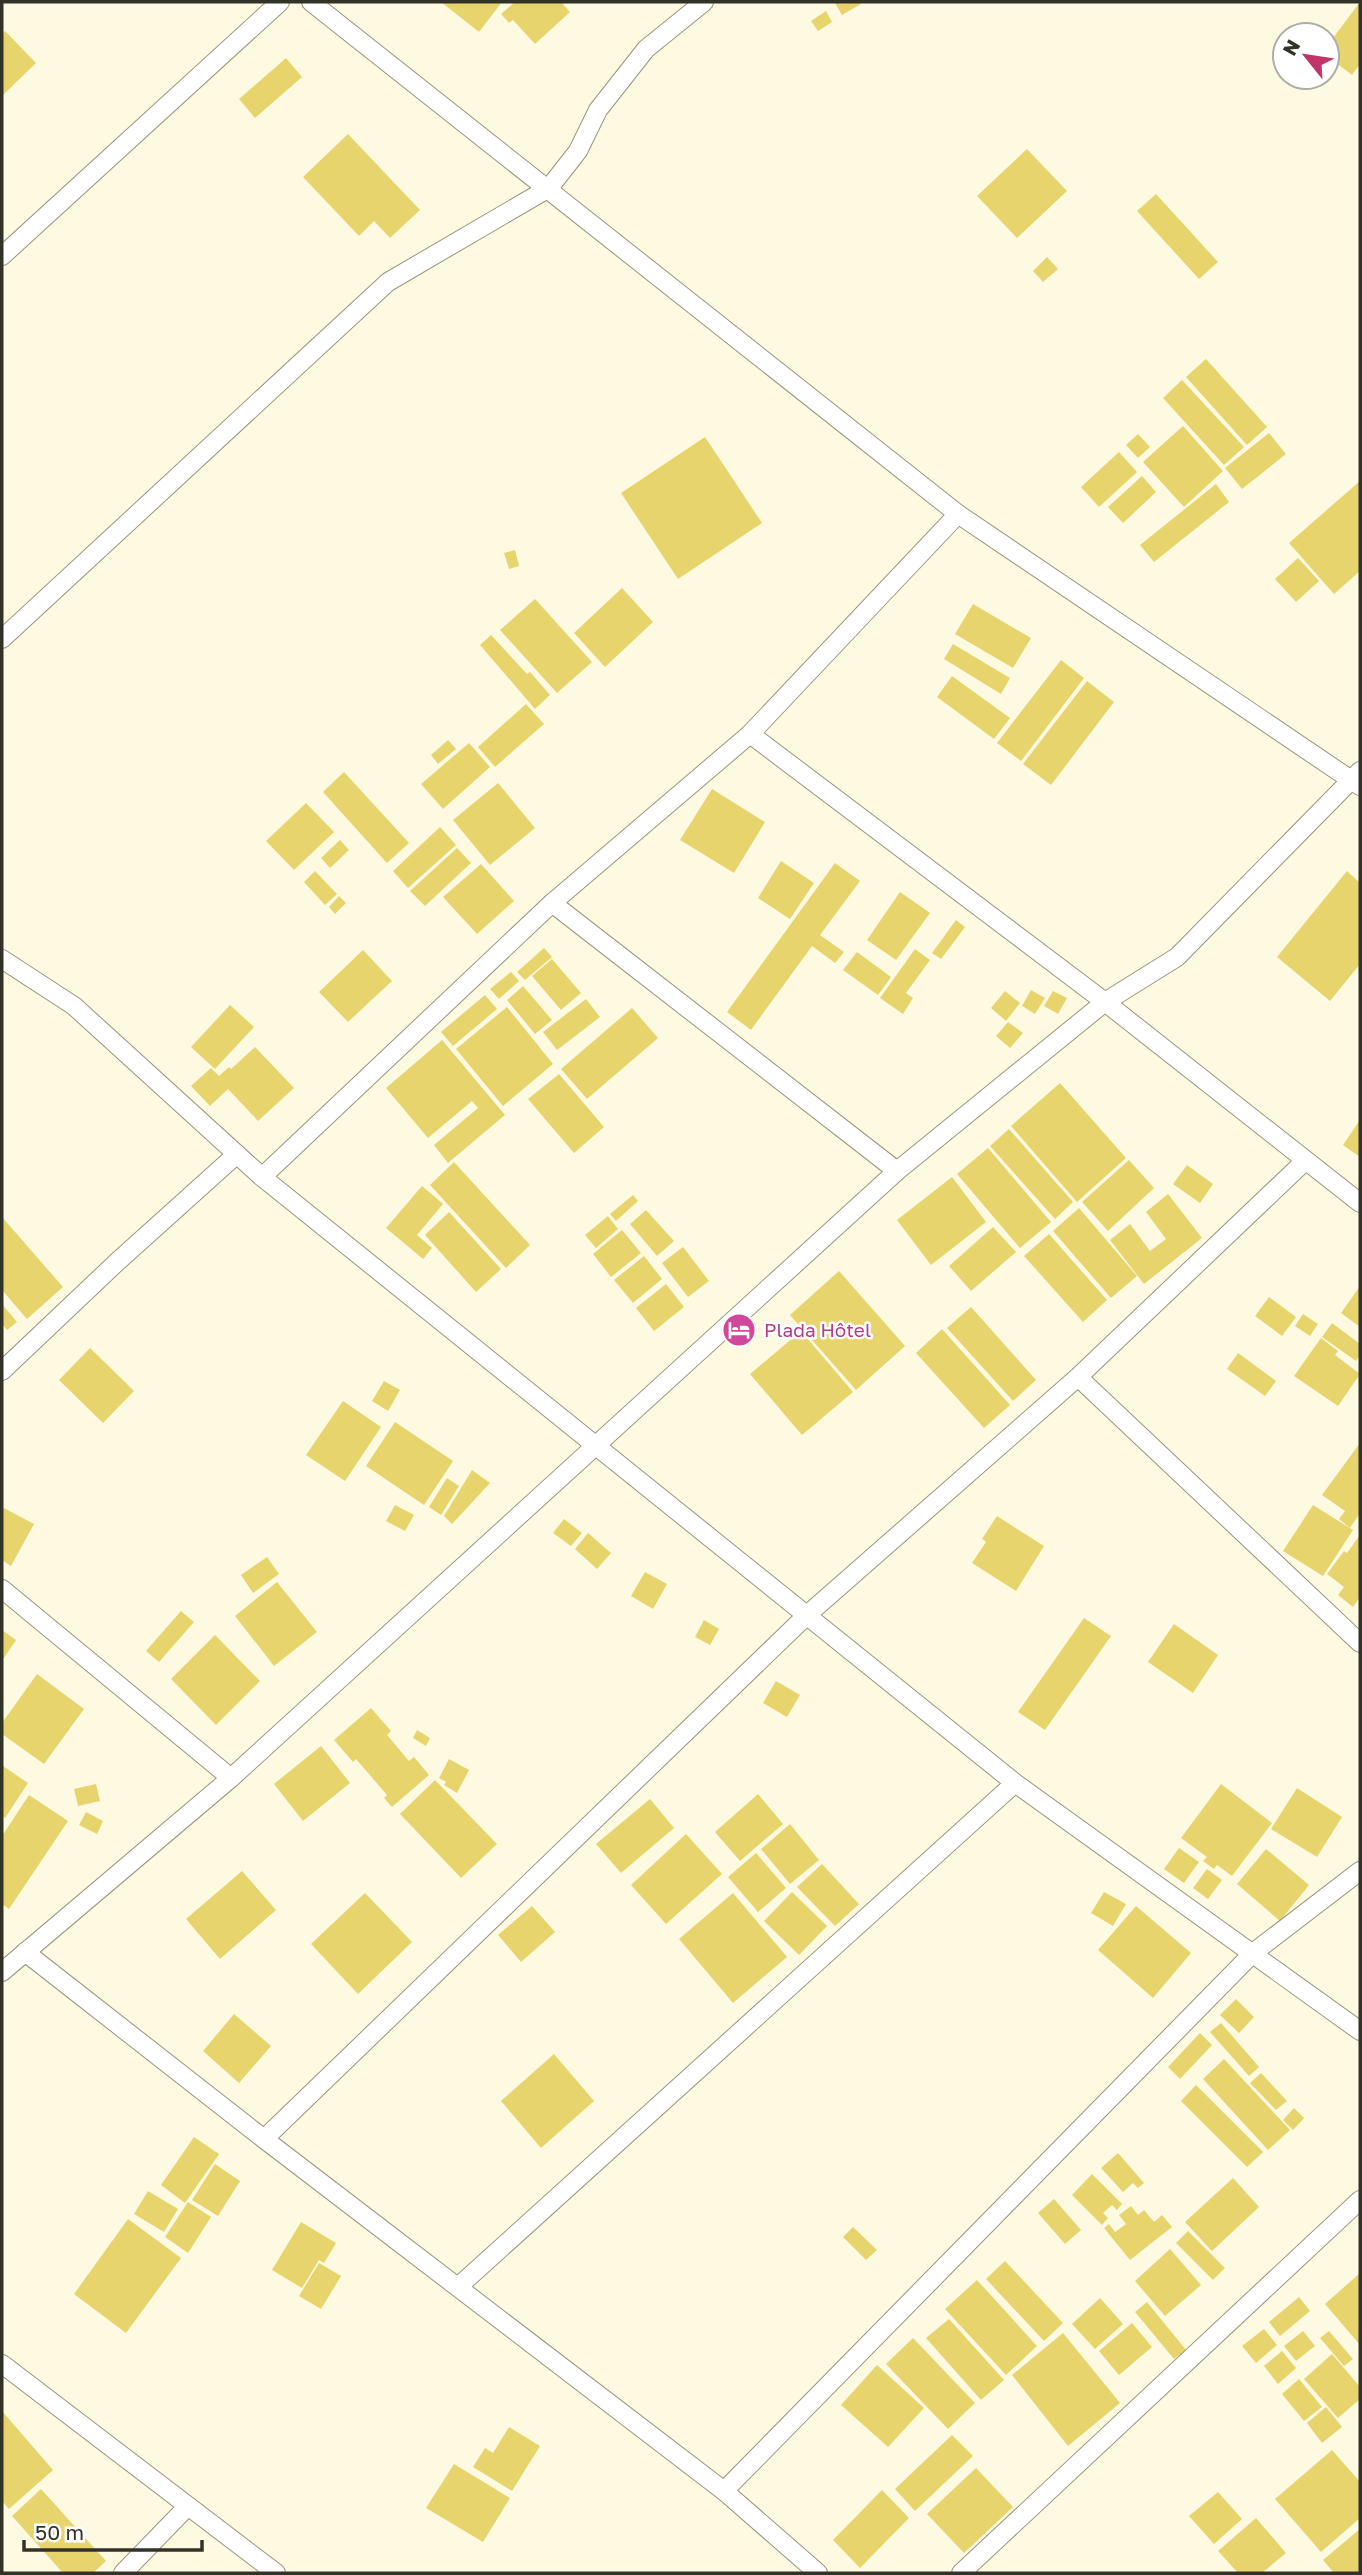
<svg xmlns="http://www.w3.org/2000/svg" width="1362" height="2575" viewBox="0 0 1362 2575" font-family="'Golos Text',sans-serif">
  <rect width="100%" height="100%" fill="#fefae2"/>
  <!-- building -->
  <g fill="#e8d46d">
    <path d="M441,2h61l-23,30z"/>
    <path d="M515,2h46l9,10 -35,32 -22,-24 -4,3 -8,-9z"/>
    <path d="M859,2l2,2 -19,11 -7,-12z"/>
    <path d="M1360,2v62l-8,11 -25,-19v-10z"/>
    <path d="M826,11l6,11 -14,9 -7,-10z"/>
    <path d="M5,31l31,32 -34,33v-62z"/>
    <path d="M286,58l16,19 -47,41 -16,-19z"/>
    <path d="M348,134l72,76 -30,28 -16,-17 -15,15 -56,-59z"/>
    <path d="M1027,149l40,42 -50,47 -40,-42z"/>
    <path d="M1156,194l62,68 -19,17 -62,-68z"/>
    <path d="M1047,257l11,12 -15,13 -10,-11z"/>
    <path d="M1206,359l61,68 -20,18 -61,-68z"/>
    <path d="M1182,380l62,67 -20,18 -61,-67z"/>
    <path d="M1183,426l40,45 -39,36 -41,-45z"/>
    <path d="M1269,433l17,21 -44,35 -17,-21z"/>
    <path d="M1138,434l12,13 -12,11 -12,-13z"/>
    <path d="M705,437l57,86 -84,56 -57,-86z"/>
    <path d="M1119,452l18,20 -38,35 -18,-20z"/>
    <path d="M1142,476l14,16 -33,31 -15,-16z"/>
    <path d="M1360,481v90l-26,23 -45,-51z"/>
    <path d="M1216,484l13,18 -75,60 -14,-17z"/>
    <path d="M515,550l4,16 -10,3 -5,-16z"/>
    <path d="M1298,558l21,23 -23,21 -21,-23z"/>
    <path d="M622,588l31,34 -48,45 -31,-34z"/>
    <path d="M535,599l57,63 -35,31 -57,-63z"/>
    <path d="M973,604l58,34 -18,30 -58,-34z"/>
    <path d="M491,635l36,39 3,-2 20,23 -15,14 -55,-64z"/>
    <path d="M953,644l57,34 -9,16 -57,-35z"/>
    <path d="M1061,660l23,18 -63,83 -24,-18z"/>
    <path d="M952,676l58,42 -16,21 -57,-42z"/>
    <path d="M1087,681l27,21 -63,83 -28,-21z"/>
    <path d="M526,704l18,20 -49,43 -17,-20z"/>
    <path d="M448,740l8,9 -18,15 -7,-9z"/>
    <path d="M469,743l21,24 -47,42 -22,-25z"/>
    <path d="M344,772l65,71 -22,20 -64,-71z"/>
    <path d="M498,783l37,45 -45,37 -37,-45z"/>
    <path d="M712,789l53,33 -31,51 -54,-33z"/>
    <path d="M306,803l28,29 -40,38 -28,-29z"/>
    <path d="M440,827l16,18 -48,43 -15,-17z"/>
    <path d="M340,840l9,10 -19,18 -9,-10z"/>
    <path d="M457,848l14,15 -46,43 -15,-15z"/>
    <path d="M781,861l33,22 -24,36 -32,-21z"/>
    <path d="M835,863l25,18 -40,54 24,17 -9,11 -23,-17 -61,84 -24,-18z"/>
    <path d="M481,864l33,37 -37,33 -34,-37z"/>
    <path d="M315,871l22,23 -12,11 -21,-23z"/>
    <path d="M1347,871l13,12v81l-30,37 -53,-44z"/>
    <path d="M900,892l30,21 -34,47 -29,-20z"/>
    <path d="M339,896l7,7 -11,11 -6,-7z"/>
    <path d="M956,920l9,7 -24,32 -9,-6z"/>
    <path d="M544,948l8,9 -27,23 -8,-8z"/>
    <path d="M915,949l15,11 -24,33 7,5 -10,16 -23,-16z"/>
    <path d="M363,950l29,31 -44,41 -29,-30z"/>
    <path d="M857,952l34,25 -13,18 -35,-25z"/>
    <path d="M552,959l29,34 -20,17 -29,-34z"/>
    <path d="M511,972l8,9 -20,18 -9,-10z"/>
    <path d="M523,986l29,34 -17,14 -28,-34z"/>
    <path d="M1031,990l14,8 -10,16 -13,-8z"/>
    <path d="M1005,991l15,12 -14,18 -15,-13z"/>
    <path d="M1053,991l14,7 -9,16 -14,-8z"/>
    <path d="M485,995l12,14 -44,37 -12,-14z"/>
    <path d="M586,999l14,18 -43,33 -14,-18z"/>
    <path d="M230,1005l24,22 -39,42 -24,-22z"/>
    <path d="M507,1007l46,57 -50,42 -47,-57z"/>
    <path d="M632,1008l26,30 -71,61 -26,-30z"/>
    <path d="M1008,1022l15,11 -13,15 -14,-12z"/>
    <path d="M442,1040l63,75 -57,48 -14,-18 44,-37 -6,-7 -44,37 -42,-50z"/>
    <path d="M255,1047l39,41 -36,33 -30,-32 -18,17 -19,-20 20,-18 8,8 10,-9 2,2z"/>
    <path d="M559,1074l45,53 -30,26 -46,-54z"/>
    <path d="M1060,1083l66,75 -49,44 -66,-76z"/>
    <path d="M1360,1120v37l-17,-12z"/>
    <path d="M1009,1129l64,73 -18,17 -65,-73z"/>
    <path d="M988,1148l63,74 -31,26 -63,-74z"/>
    <path d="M1129,1160l25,28 -46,43 -26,-29z"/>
    <path d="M454,1162l76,83 -24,23 -76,-83z"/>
    <path d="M1187,1165l26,19 -13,19 -27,-19z"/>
    <path d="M952,1177l34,45 -55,43 -34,-45z"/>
    <path d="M422,1186l21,18 -26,31 15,13 -9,11 -37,-31z"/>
    <path d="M1168,1194l34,44 -58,46 -34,-44 20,-16 20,27 16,-12 -20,-27z"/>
    <path d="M633,1195l5,6 -22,20 -6,-7z"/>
    <path d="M1079,1208l58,68 -26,22 -58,-67z"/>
    <path d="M646,1210l28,31 -17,15 -27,-32z"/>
    <path d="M449,1212l52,57 -25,23 -51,-57z"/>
    <path d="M608,1216l10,13 -22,19 -11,-13z"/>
    <path d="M2,1217l61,70 -36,32 -25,-29z"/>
    <path d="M993,1227l23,25 -45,39 -22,-25z"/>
    <path d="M622,1230l19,23 -30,24 -18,-23z"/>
    <path d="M1049,1234l58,66 -24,22 -59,-66z"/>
    <path d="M683,1247l26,34 -21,16 -26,-34z"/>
    <path d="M644,1256l18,23 -29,24 -19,-23z"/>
    <path d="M839,1271l66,75 -49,44 -66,-75z"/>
    <path d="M666,1284l18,23 -30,24 -18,-23z"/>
    <path d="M1360,1286v41l-19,-14z"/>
    <path d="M1269,1297l27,20 -14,19 -27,-20z"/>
    <path d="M2,1304l15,18 -10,8 -5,-6z"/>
    <path d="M971,1307l65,73 -23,21 -66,-73z"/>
    <path d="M1303,1314l15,10 -8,12 -15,-10z"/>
    <path d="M1332,1323l28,21v11l-4,6 -34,-24z"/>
    <path d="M942,1329l68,76 -26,23 -68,-75z"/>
    <path d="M801,1331l52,61 -51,43 -52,-61z"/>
    <path d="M1321,1338l17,13 -3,4 25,19 -22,32 -44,-30z"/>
    <path d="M90,1348l44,43 -31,32 -44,-43z"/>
    <path d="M1238,1353l38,28 -11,15 -38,-27z"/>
    <path d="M384,1381l16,9 -12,21 -16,-10z"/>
    <path d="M343,1401l38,26 -36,54 -39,-26z"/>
    <path d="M395,1422l58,39 -29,44 -58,-39z"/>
    <path d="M1360,1443v70l-10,15 -11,-9 6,-8 -23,-16z"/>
    <path d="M472,1470l18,13 -38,41 -8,-8z"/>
    <path d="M447,1478l12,8 -18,29 -12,-8z"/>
    <path d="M395,1505l19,10 -9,16 -19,-10z"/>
    <path d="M1313,1505l40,25 -30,46 -40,-25z"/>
    <path d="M2,1507l32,17 -23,42 -9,-6z"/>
    <path d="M997,1516l47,30 -28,45 -44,-28 14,-21 -4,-3z"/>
    <path d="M564,1519l18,14 -11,13 -18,-13z"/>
    <path d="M588,1533l23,20 -14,16 -22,-20z"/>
    <path d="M1360,1535v62l-7,10 -15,-12 6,-8 -17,-13 17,-23 3,2z"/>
    <path d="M267,1557l12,17 -26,19 -12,-18z"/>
    <path d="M645,1572l22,12 -14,25 -22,-13z"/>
    <path d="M277,1582l40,50 -43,34 -39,-50z"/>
    <path d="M181,1611l13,11 -35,40 -13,-11z"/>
    <path d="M1084,1618l27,18 -66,94 -27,-18z"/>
    <path d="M704,1620l15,9 -9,16 -15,-8z"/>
    <path d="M1174,1624l44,31 -25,38 -45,-31z"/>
    <path d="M2,1630l14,10 -14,21z"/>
    <path d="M215,1635l45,46 -44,44 -45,-46z"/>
    <path d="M37,1674l47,35 -40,55 -42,-30v-11z"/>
    <path d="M776,1681l24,14 -13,22 -24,-14z"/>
    <path d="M371,1708l20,23 -4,4 22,26 5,-4 15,18 -37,32 -8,-9 3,-3 -31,-36 -3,3 -19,-22z"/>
    <path d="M417,1730l13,8 -4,8 -13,-8z"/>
    <path d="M321,1746l29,37 -47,38 -29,-37z"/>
    <path d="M449,1759l20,11 -12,23 -13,-8 2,-3 -7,-4z"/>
    <path d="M3,1766l25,17 -23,35 -3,-2z"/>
    <path d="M435,1780l62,64 -36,34 -61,-64z"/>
    <path d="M96,1784l4,17 -22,5 -4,-17z"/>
    <path d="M1221,1784l51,39 -40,53 -15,-11 -3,4 -11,-8 4,-4 -26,-19z"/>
    <path d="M1297,1788l45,29 -25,40 -46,-28z"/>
    <path d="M758,1794l25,30 -43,37 -25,-29z"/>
    <path d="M29,1795l39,26 -59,88 -7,-5v-68z"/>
    <path d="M650,1799l24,29 -53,45 -25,-29z"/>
    <path d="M86,1812l17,9 -6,13 -18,-9z"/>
    <path d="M790,1824l29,36 -29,24 -29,-35z"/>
    <path d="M686,1834l36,40 -56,50 -35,-39z"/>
    <path d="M1179,1848l20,14 -15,21 -20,-14z"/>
    <path d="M1266,1849l43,36 -29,36 -43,-37z"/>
    <path d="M756,1853l30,35 -28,24 -30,-35z"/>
    <path d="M822,1864l37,40 -24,22 -38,-39z"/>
    <path d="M1207,1869l15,11 -14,19 -15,-11z"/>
    <path d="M242,1871l34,39 -56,49 -34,-40z"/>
    <path d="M792,1892l35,34 -28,29 -35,-34z"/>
    <path d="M1104,1892l22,12 -13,22 -22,-13z"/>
    <path d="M365,1893l47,49 -54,52 -47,-50z"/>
    <path d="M733,1893l54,64 -54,46 -54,-64z"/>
    <path d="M532,1906l23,26 -34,30 -23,-27z"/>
    <path d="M1136,1906l55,47 -38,45 -55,-48z"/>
    <path d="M1236,1999l18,18 -15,16 -19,-18z"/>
    <path d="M234,2014l37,32 -32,37 -36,-32z"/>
    <path d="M1221,2023l38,44 -10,9 -39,-44z"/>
    <path d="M1200,2033l12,12 -32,34 -12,-12z"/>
    <path d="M554,2054l40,47 -53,47 -40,-47z"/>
    <path d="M1224,2059l66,71 -22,20 -65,-71z"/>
    <path d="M1261,2073l26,28 -11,9 -26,-27z"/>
    <path d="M1196,2085l67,67 -16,15 -66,-66z"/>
    <path d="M1294,2108l10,10 -11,12 -10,-10z"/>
    <path d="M194,2137l25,17 -34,49 -24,-18z"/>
    <path d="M1118,2153l26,30 -6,5 -5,-5 -10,9 -22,-24z"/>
    <path d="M215,2164l25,17 -22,35 -26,-16z"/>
    <path d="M1092,2174l30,30 -5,6 -5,-5 -9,8 5,5 -6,7 -30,-30z"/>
    <path d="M1233,2178l26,29 -47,44 -27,-29z"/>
    <path d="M148,2191l30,18 -14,23 -30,-18z"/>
    <path d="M1054,2199l27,31 -16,14 -27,-31z"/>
    <path d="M188,2202l23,15 -23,36 -23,-16z"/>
    <path d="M1131,2206l7,9 6,-5 10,12 8,-7 10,12 -42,33 -26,-32 5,-4 6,8 11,-8 -7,-9z"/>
    <path d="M128,2219l53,39 -55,75 -52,-39z"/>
    <path d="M301,2222l35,21 -12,20 -5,-3 -17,28 -30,-18z"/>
    <path d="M853,2227l24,23 -11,10 -23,-23z"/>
    <path d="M1188,2231l37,37 -12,12 -37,-37z"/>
    <path d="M1170,2249l31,36 -36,31 -30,-35z"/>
    <path d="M1005,2261l58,62 -19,18 -58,-62z"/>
    <path d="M319,2263l22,13 -20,33 -22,-13z"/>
    <path d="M1360,2273v72l-35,-41z"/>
    <path d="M977,2280l60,66 -31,29 -61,-66z"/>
    <path d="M1299,2297l11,14 -30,25 -11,-14z"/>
    <path d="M1100,2298l23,26 -28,25 -23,-25z"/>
    <path d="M1147,2302l39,48 -12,9 -39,-47z"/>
    <path d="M949,2319l55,61 -23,20 -55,-62z"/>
    <path d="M1132,2323l20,24 -33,28 -20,-24z"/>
    <path d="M1264,2329l13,16 -21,18 -14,-17z"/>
    <path d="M1303,2331l12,15 -19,15 -12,-15z"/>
    <path d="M1329,2331l24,28 -9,7 -24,-28z"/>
    <path d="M1063,2333l57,70 -52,43 -56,-71z"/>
    <path d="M913,2338l62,65 -27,26 -62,-65z"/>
    <path d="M1282,2351l14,17 -18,16 -14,-18z"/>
    <path d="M1332,2354l28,33v12l-22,19 -34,-39z"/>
    <path d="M877,2365l47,43 -36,39 -47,-42z"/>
    <path d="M1299,2379l23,28 -18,14 -22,-27z"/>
    <path d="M1326,2407l16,20 -20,16 -15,-20z"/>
    <path d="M2,2411l51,59 -44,39 -7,-8z"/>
    <path d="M509,2427l31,19 -28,45 -39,-24 12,-19 8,5z"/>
    <path d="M952,2435l21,21 -58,55 -20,-22z"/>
    <path d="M1332,2450l28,32v36l-39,34 -46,-53z"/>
    <path d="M454,2464l56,34 -27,44 -57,-34z"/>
    <path d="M976,2468l37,39 -49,46 -37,-39z"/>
    <path d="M41,2489l65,72 -13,12h-30l-51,-57z"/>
    <path d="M882,2490l27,28 -49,50 -27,-28z"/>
    <path d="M1218,2492l24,27 -28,25 -25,-28z"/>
    <path d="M1256,2518l30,35 -24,20h-24l-20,-22z"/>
    <path d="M1360,2529v44h-26l-11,-13z"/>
  </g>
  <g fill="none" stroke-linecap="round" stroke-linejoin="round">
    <defs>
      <g id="minor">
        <path d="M311,2l647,512 402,272"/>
        <path d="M2,256l278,-254"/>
        <path d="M2,639l386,-357 161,-94 29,-37 20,-41 48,-61 58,-47"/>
        <path d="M750,734l208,-220"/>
        <path d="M552,903l345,268"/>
        <path d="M2,959l72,47 188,171 753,606 345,248"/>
        <path d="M262,1177l290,-274 198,-169 355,268 255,201"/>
        <path d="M2,1371l115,-109 120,-108"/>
        <path d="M1078,1377l282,266"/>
        <path d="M2,1589l229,189"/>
        <path d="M25,1952l239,187 460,352 94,82"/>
        <path d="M2,1972l229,-194 666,-607 208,-169 72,-45 183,-186"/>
        <path d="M264,2139l543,-524 271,-238 227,-216"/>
        <path d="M459,2286l556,-503"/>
        <path d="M2,2364l274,209"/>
        <path d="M724,2491l529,-538 107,-82"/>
        <path d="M123,2573l65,-67"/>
        <path d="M961,2573l399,-373"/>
      </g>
    </defs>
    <!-- minor casing -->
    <use href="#minor" stroke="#99957f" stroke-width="20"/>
    <!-- minor -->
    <use href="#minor" stroke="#fff" stroke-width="18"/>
  </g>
  <!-- icons -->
  <defs>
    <symbol id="hotel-disc" viewBox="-11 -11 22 22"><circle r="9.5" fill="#d1479c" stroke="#fff"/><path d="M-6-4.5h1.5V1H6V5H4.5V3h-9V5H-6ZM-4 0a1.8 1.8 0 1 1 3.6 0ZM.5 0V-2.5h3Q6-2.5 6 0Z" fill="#fff"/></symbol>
  </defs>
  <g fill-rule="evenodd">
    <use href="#hotel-disc" x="720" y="1311" width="38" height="38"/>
  </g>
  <g text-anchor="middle" stroke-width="5" stroke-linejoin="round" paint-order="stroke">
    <!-- hotel labels -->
    <g font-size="19" fill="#b23c85" stroke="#fff" text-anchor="start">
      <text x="764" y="1337">Plada Hôtel</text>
    </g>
  </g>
  <!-- border -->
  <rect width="1362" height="2575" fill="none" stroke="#333228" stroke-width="7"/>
  <!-- north arrow -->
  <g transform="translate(1306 56) rotate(300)"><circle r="33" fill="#ffffff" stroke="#adada9" stroke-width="2"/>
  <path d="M0-5L12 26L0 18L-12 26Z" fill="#bf356c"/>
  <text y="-10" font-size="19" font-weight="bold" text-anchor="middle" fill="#333228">N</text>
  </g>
  <!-- scale -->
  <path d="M24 2540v10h178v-10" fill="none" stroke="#333228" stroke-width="3.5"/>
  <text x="35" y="2540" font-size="21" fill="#333228" stroke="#ffffff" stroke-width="5" paint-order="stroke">50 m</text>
</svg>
